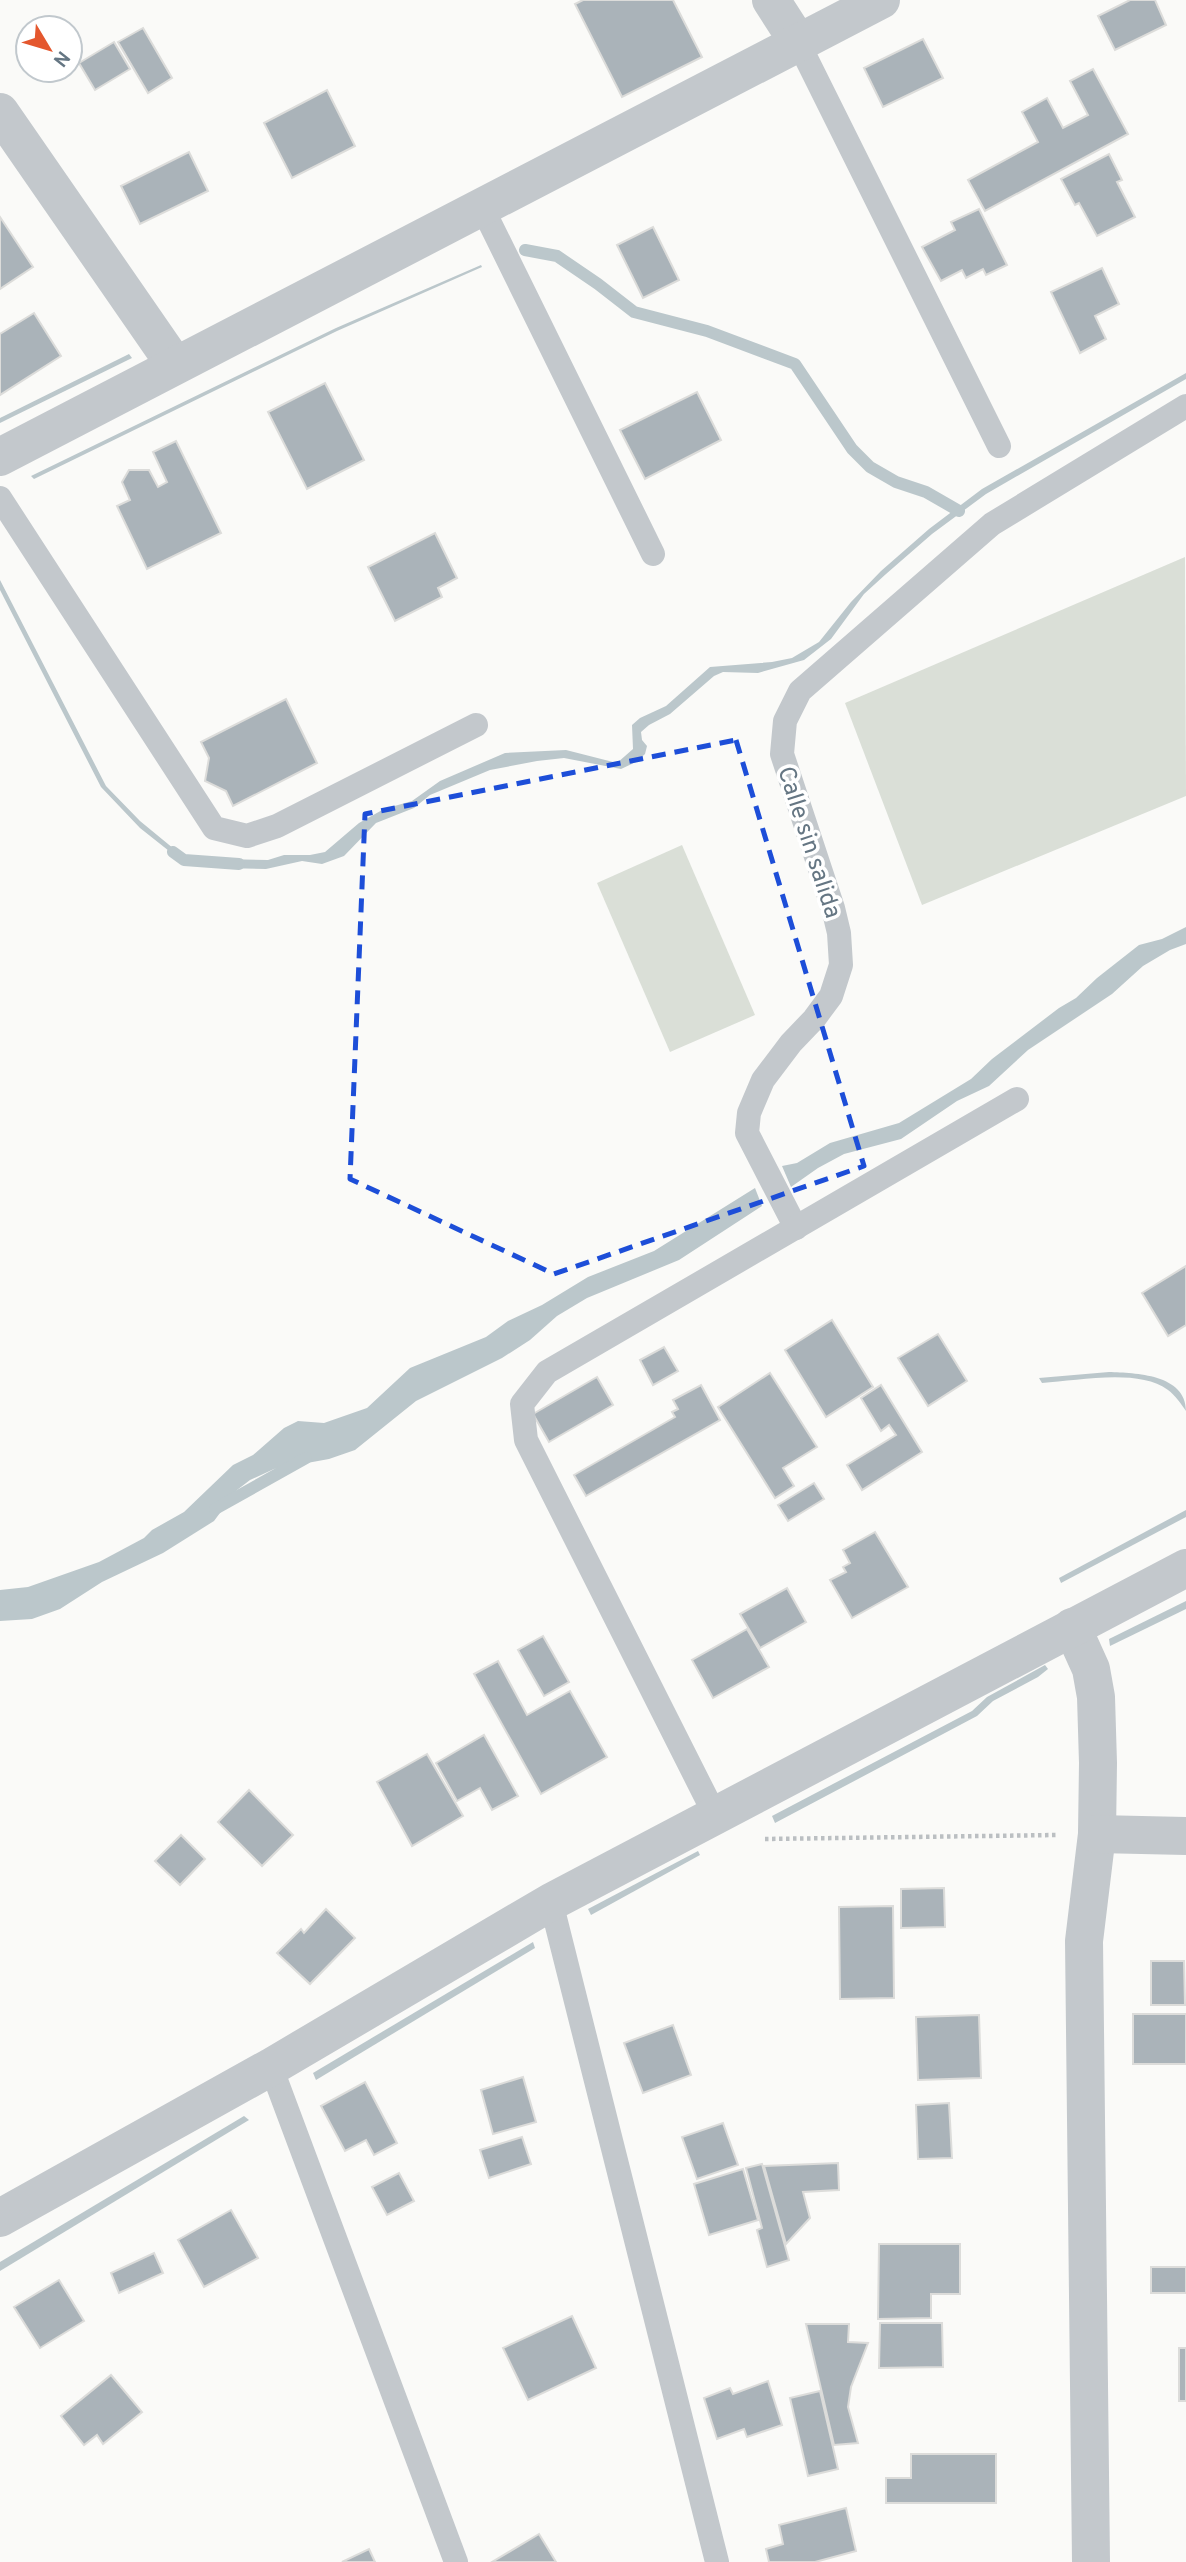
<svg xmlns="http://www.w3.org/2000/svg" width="1186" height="2562" viewBox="0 0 1186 2562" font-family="Overpass,sans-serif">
  <rect width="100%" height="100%" fill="#fafaf8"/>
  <!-- green -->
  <g fill="#dadfd7">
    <path d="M1185,557l1,239 -264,109 -77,-202z"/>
    <path d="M682,845l73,170 -85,37 -73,-169z"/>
  </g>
  <!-- water -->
  <g fill="#bbc7cb">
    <path d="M481,265l1,2 -145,64 -303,148 -3,-3 305,-148z"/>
    <path d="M129,354l3,4 -132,65v-5z"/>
    <path d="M1186,373v6l-200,115 -54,40 -46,40 -22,20 -33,45 -27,21 -46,13 -35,-1 -9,4 -44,38 -21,11 -8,7 1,8 5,6 -2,8 -9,8 -15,7 -57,-11 -27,3 -47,9 -60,25 -16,13 -38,15 -32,33 -22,8 -20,-3 -36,8 -43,-1 -3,-9 48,1 16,-5h26l15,-3 34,-29 25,-14 28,-8 28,-20 65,-28 61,-3 51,13 16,-14 -1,-24 8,-7 26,-12 44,-39 62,-5 20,-4 27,-16 32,-40 30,-31 48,-42 53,-40z"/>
    <path d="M0,580l106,206 34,35 45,37 3,8 -48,-38 -39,-41 -101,-197z"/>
    <path d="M1186,927v17l-16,6 -27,16 -31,28 -84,56 -39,36 -32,15 -56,38 -57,15 -26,14 -27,19 -9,-21 15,-3 33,-20 69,-20 72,-44 21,-20 67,-51 17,-10 21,-20 42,-33 23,-6z"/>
    <path d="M755,1188l7,18 -83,54 -92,38 -30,18 -27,24 -28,18 -86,43 -61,49 -26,9 -55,10 -24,11 -13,10 -23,31 -51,32 -61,29 -42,27 -28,10 -32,2v-31l28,-3 71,-25 45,-24 8,-8 32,-18 49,-47 20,-10 31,-27 14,-7 26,2 43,-15 43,-40 76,-31 22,-16 34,-16 46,-28 66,-26z"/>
    <path d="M1109,1372c26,1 77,2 77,39 -5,-7 -11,-16 -18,-21 -30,-22 -90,-9 -126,-7l-3,-5z"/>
    <path d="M1186,1510v7l-125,66 -2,-5z"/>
    <path d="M1186,1601v8l-76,37 -1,-7z"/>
    <path d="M1045,1665l3,4 -10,8 -45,24 -16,15 -202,107 -3,-7 200,-105 15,-14z"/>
    <path d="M698,1851l2,4 -109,60 -3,-6z"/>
    <path d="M533,1942l2,6 -219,132 -3,-7z"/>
    <path d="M244,2116l5,4 -249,151v-9z"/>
  </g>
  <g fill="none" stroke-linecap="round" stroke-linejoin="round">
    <!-- stream -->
    <g stroke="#bbc7cb" stroke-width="12">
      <path d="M525,250l32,6 41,28 36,28 73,19 88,33 57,85 18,18 26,15 30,10 33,19"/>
      <path d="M173,852l11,8 55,4"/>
      <path d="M215,1509l91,-51"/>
    </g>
  </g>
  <!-- building -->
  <g fill="#aab3b9" stroke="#dcdcda" stroke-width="2">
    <path d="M583,0h90l29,57 -80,40 -47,-93z"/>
    <path d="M1130,0h25l11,25 -51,25 -17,-34z"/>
    <path d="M143,28l29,50 -24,15 -30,-51z"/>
    <path d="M923,39l20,39 -60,29 -19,-39z"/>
    <path d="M114,42l16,27 -35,21 -16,-27z"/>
    <path d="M1093,69l35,65 -143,77 -17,-31 70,-38 -16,-30 25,-14 16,30 25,-13 -18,-34z"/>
    <path d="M327,90l28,56 -63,32 -28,-55z"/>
    <path d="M189,152l19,39 -68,33 -19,-38z"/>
    <path d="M1109,154l13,26 -5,2 18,35 -38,19 -18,-33 -4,2 -14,-26z"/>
    <path d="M979,209l28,56 -21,10 -3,-6 -17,9 -4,-8 -21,11 -19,-34 33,-17 -4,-8z"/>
    <path d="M0,217l33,50 -33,22z"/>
    <path d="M653,227l26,53 -36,18 -26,-53z"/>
    <path d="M1102,268l17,36 -24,12 11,23 -26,14 -29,-61z"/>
    <path d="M34,313l27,43 -61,39v-61z"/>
    <path d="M325,383l39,77 -57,29 -39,-77z"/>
    <path d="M697,392l24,48 -76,39 -25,-49z"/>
    <path d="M176,441l45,92 -74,36 -30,-63 13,-6 -8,-18 7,-12h20l9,17 9,-5 -14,-30z"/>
    <path d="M435,533l22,45 -19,10 4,9 -47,24 -27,-54z"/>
    <path d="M286,699l31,64 -84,43 -7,-15 -21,-10 4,-23 -8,-16z"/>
    <path d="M1186,1266v59l-18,11 -26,-43z"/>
    <path d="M832,1320l41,67 -47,30 -41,-67z"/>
    <path d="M938,1334l29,47 -39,25 -30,-48z"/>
    <path d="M664,1347l14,24 -25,14 -13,-25z"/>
    <path d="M770,1373l47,74 -34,21 11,18 -19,12 -57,-91z"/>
    <path d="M597,1377l16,28 -64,37 -16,-28z"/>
    <path d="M701,1385l19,35 -134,76 -12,-21 101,-58 -3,-5 6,-3 -5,-9z"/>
    <path d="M881,1385l41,67 -60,38 -15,-25 49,-30 -7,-10 -8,6 -20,-33z"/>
    <path d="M814,1483l10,16 -36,22 -10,-16z"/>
    <path d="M875,1532l33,55 -56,31 -22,-38 16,-8 -3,-5 7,-4 -7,-13z"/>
    <path d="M787,1588l19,34 -46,26 -20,-34z"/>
    <path d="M747,1629l22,38 -56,31 -21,-38z"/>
    <path d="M543,1636l26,46 -25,14 -26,-46z"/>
    <path d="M498,1661l29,54 43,-24 37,66 -66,37 -67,-120z"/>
    <path d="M484,1735l34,61 -26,14 -12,-22 -23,13 -21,-38z"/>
    <path d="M427,1754l36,62 -51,30 -35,-64z"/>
    <path d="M249,1790l44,45 -31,31 -44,-44z"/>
    <path d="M181,1835l24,24 -25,26 -25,-24z"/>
    <path d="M944,1888l1,39 -44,1v-39z"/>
    <path d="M893,1906l1,92 -54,1 -1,-92z"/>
    <path d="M326,1909l29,29 -45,46 -33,-31 24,-24 3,4z"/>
    <path d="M1151,1961h33l1,44h-34z"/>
    <rect x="1133" y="2014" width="53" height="50"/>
    <path d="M979,2015l2,63 -63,2 -2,-63z"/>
    <path d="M673,2025l18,50 -48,18 -19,-50z"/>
    <path d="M523,2077l13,45 -43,12 -12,-44z"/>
    <path d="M365,2082l32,61 -23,12 -8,-15 -21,11 -24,-45z"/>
    <path d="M949,2103l3,55 -34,1 -2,-54z"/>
    <path d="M723,2123l15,42 -41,14 -15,-42z"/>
    <path d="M522,2137l9,27 -42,14 -9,-28z"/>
    <path d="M838,2163l1,27 -36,2 7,26 -24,26 -22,-78z"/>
    <path d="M762,2164l27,96 -22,7 -10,-37 5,-2 -16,-60z"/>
    <path d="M743,2169l15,51 -49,15 -15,-51z"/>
    <path d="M399,2173l15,28 -27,14 -15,-28z"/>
    <path d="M231,2210l27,48 -54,29 -26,-47z"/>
    <path d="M879,2244h81v50h-29v24l-53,1z"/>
    <path d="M154,2253l9,20 -44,20 -8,-20z"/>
    <rect x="1151" y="2267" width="35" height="26"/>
    <path d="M59,2280l25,41 -44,27 -26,-41z"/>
    <path d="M572,2316l24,52 -68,32 -25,-52z"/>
    <path d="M880,2323h62l1,44 -64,1z"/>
    <path d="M806,2324h43l-1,18 20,1 -17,44 -3,20 10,36 -24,2z"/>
    <rect x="1179" y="2348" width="7" height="53"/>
    <path d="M111,2375l31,37 -39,32 -6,-9 -13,10 -23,-29z"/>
    <path d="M768,2381l14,44 -35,12 -3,-8 -27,10 -13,-41 26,-10 3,6z"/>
    <path d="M820,2391l18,78 -30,7 -18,-78z"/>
    <path d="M911,2454h85v49h-110v-25h25z"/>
    <path d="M846,2508l10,43 -41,11h-46l-3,-13 17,-5 -4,-19z"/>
    <path d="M539,2534l17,28h-64z"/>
    <path d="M369,2549l6,13h-33z"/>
  </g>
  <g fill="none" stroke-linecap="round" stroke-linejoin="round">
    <!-- path -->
    <path stroke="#bbbfc2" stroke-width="4.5" stroke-dasharray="3.5 3.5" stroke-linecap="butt" d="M765,1839l292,-4"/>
    <!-- service -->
    <g stroke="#c3c8cc" stroke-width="24">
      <path d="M798,42l201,404"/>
      <path d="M482,207l171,347"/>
      <path d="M0,498l214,330 33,8 30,-10 199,-101"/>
      <path d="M796,1228l-49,-95 2,-20 14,-33 28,-37 23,-24 17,-23 10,-31 -2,-32 -6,-25 -51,-154 3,-33 15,-30 192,-167 194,-118"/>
      <path d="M715,1815l-189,-375 -4,-36 25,-32 470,-273"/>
      <path d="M551,1902l166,660"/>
      <path d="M271,2067l185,495"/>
    </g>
    <!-- minor -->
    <g stroke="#c3c8cc" stroke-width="38">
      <path d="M771,0l27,42"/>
      <path d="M0,112l175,253"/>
      <path d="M0,457l881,-457"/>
      <path d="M1072,1627l19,42 5,28 2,66 -1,71 -13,107 7,621"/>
      <path d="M1097,1834l89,2"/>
      <path d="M0,2218l271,-151 280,-165 635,-334"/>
    </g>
  </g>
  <!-- marked area -->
  <path fill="none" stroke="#1d4ed8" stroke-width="5" stroke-dasharray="14 9" stroke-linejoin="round" d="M736,740l128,426 -310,108 -204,-95 15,-365z"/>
  <g text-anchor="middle" stroke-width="7" stroke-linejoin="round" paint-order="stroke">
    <!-- street labels -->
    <g font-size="24" fill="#657683" stroke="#fff">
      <text transform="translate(810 842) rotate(72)" y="8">Calle sin salida</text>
    </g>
  </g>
  <!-- north arrow -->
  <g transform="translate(49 49) rotate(128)"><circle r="33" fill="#ffffff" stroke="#c1c8cd" stroke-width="2"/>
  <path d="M0-5L12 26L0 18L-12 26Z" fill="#e4572e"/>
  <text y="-10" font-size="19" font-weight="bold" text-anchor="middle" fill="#657683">N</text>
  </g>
</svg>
